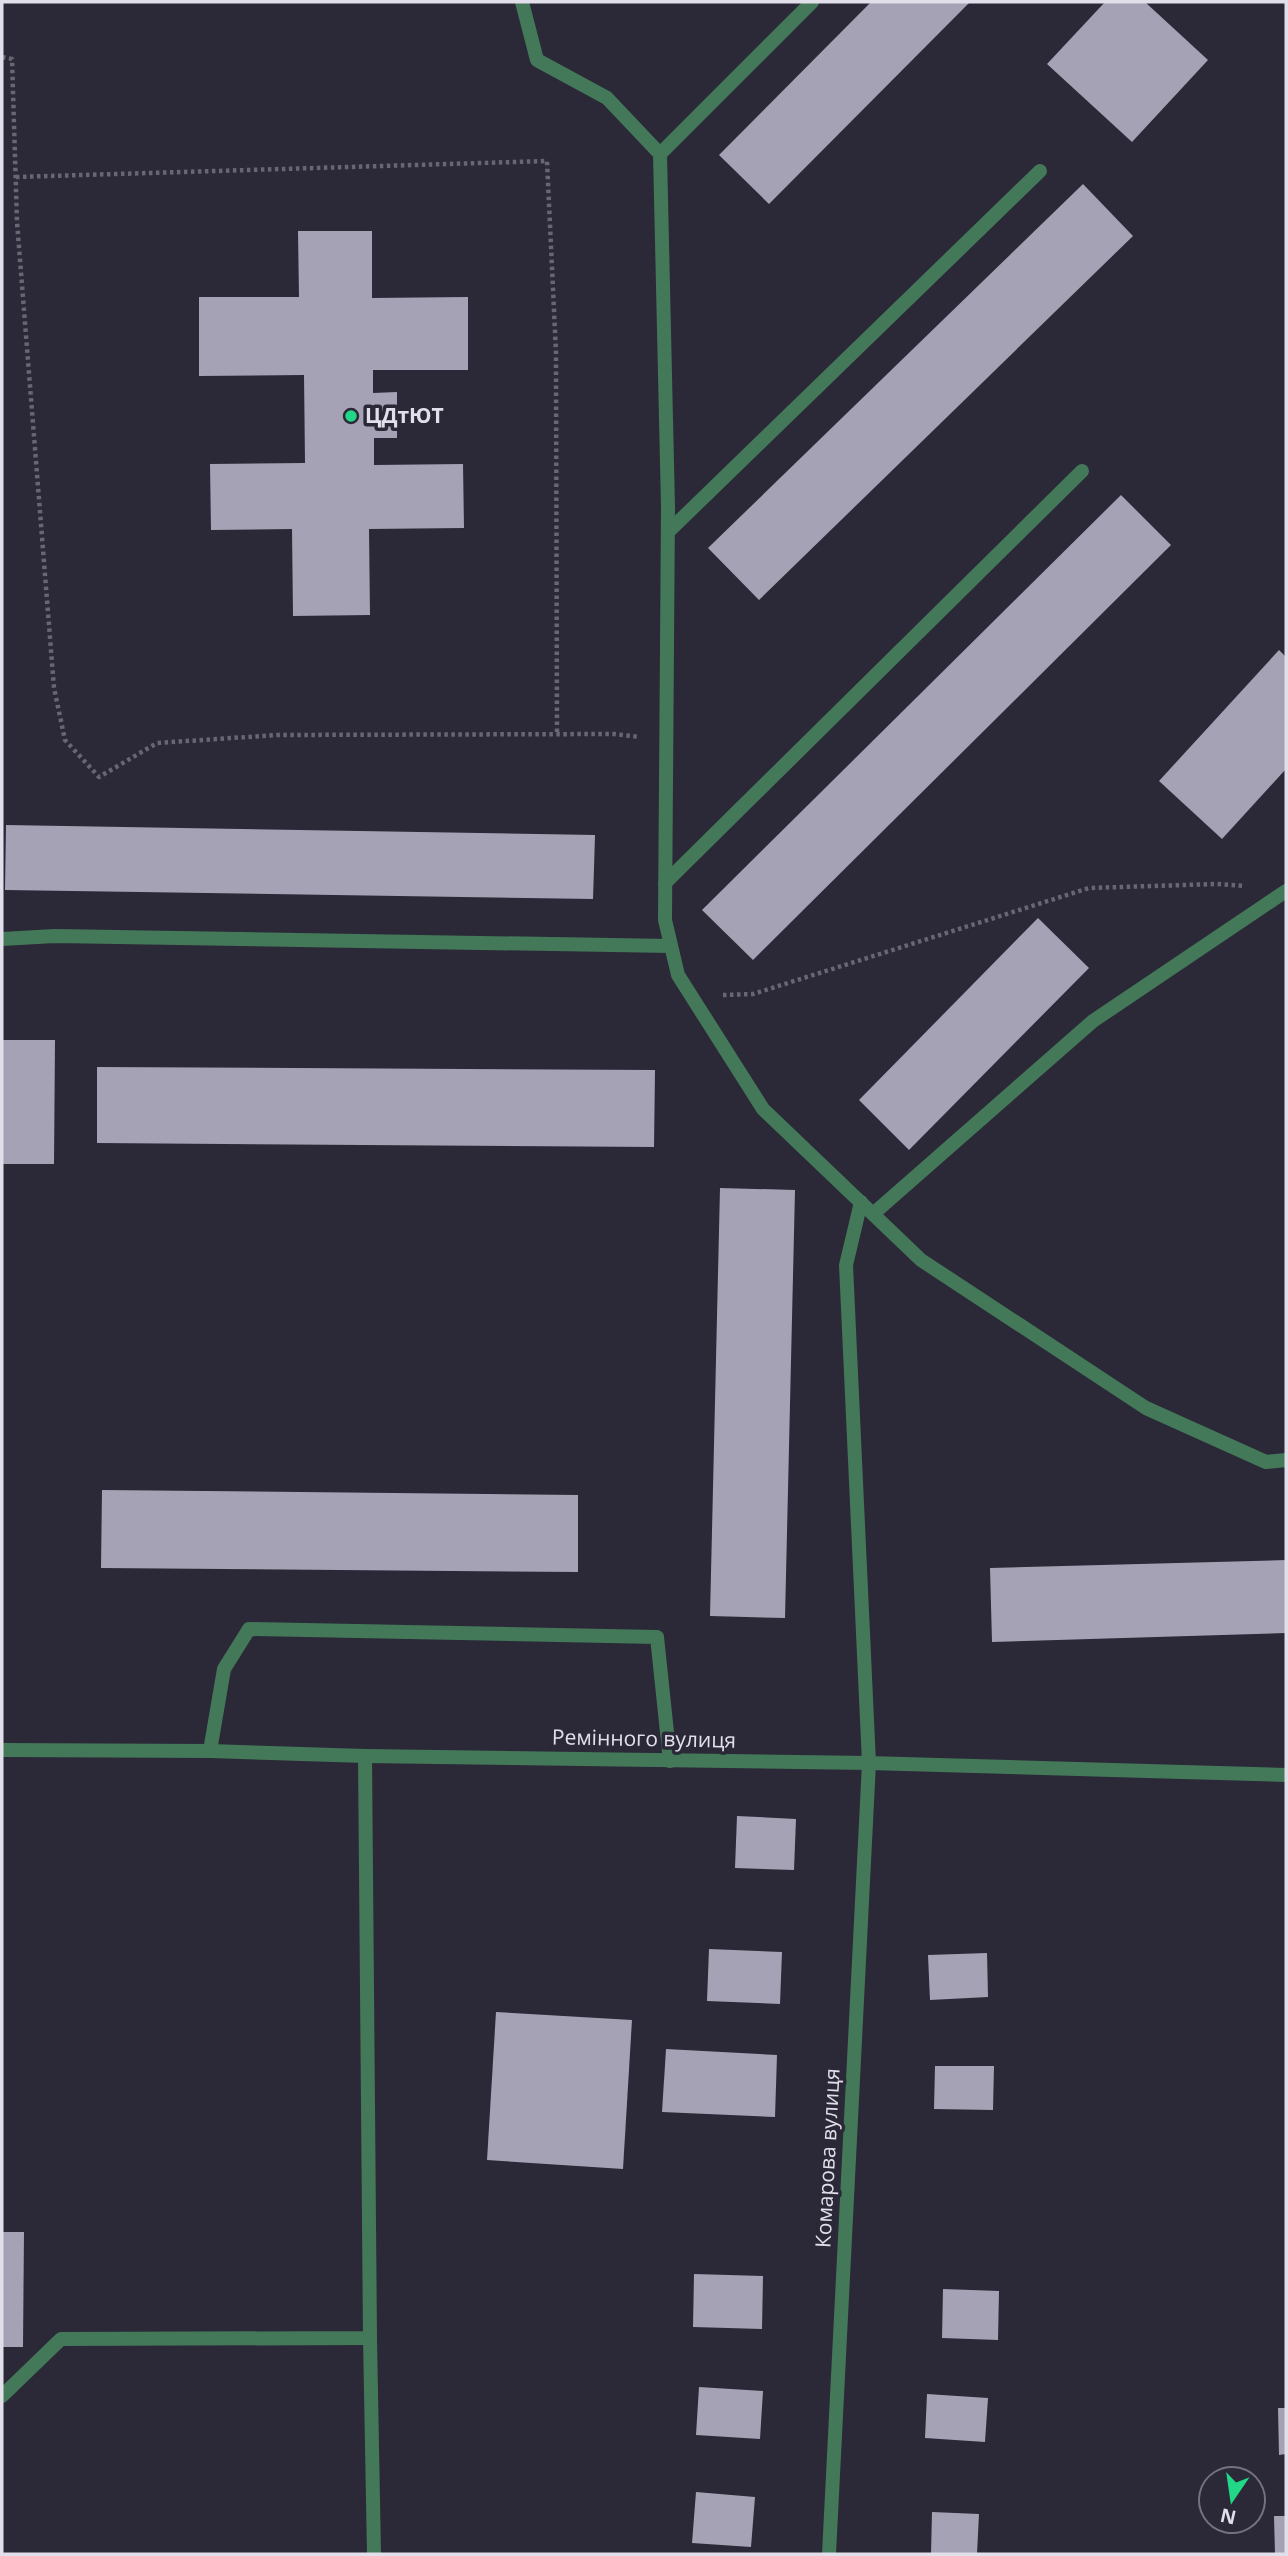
<svg xmlns="http://www.w3.org/2000/svg" width="1288" height="2556" viewBox="0 0 1288 2556" font-family="'Open Sans',sans-serif">
  <rect width="100%" height="100%" fill="#2b2837"/>
  <!-- building -->
  <g fill="#a4a2b4">
    <path d="M871,2h99l-201,202 -50,-49z"/>
    <path d="M1105,2h40l63,58 -76,82 -85,-78z"/>
    <path d="M1083,184l50,52 -374,364 -51,-52z"/>
    <path d="M298,231h74v67l96,-1v73h-95v23l24,-1v46h-23v27l89,-1 1,64 -95,1 1,86 -77,1 -1,-87 -81,1 -1,-66 95,-1 -1,-88 -105,1v-79h100z"/>
    <path d="M1121,495l50,50 -418,415 -51,-50z"/>
    <path d="M1279,650l7,7v112l-64,70 -63,-58z"/>
    <path d="M6,825l589,10 -2,64 -588,-9z"/>
    <path d="M1038,918l51,50 -180,182 -50,-50z"/>
    <path d="M2,1040h53l-1,124h-52z"/>
    <path d="M97,1067l558,3 -1,77 -557,-4z"/>
    <path d="M720,1188l75,2 -10,428 -75,-2z"/>
    <path d="M102,1490l476,5v77l-477,-4z"/>
    <path d="M1286,1560v73l-294,9 -2,-74z"/>
    <path d="M737,1816l59,3 -2,51 -59,-2z"/>
    <path d="M709,1949l73,3 -2,52 -73,-3z"/>
    <path d="M987,1953l1,44 -58,3 -2,-45z"/>
    <path d="M496,2012l136,8 -9,149 -136,-9z"/>
    <path d="M666,2049l111,6 -2,62 -113,-5z"/>
    <path d="M935,2066h59l-1,44 -59,-1z"/>
    <path d="M2,2232h22l-1,115h-21z"/>
    <path d="M694,2274l69,2 -1,53 -69,-2z"/>
    <path d="M943,2289l56,2 -1,49 -56,-2z"/>
    <path d="M699,2387l64,4 -3,48 -64,-4z"/>
    <path d="M927,2394l61,4 -3,44 -60,-4z"/>
    <path d="M1278,2408h8v46l-7,1z"/>
    <path d="M696,2492l59,5 -4,50 -59,-4z"/>
    <path d="M932,2512l47,2 -2,40h-46z"/>
    <path d="M1274,2516h12v38h-11z"/>
  </g>
  <g fill="none" stroke-linecap="round" stroke-linejoin="round">
    <!-- path -->
    <g stroke="#686673" stroke-width="4.5" stroke-dasharray="3.5 3.5" stroke-linecap="butt">
      <path d="M2,57l10,2 5,163 37,466 11,52 34,37 58,-34 120,-8 337,-1 26,3"/>
      <path d="M16,177l531,-16 9,192 1,381"/>
      <path d="M723,995l30,-1 336,-106 127,-4 28,2"/>
    </g>
    <!-- lane -->
    <g stroke="#437859" stroke-width="14">
      <path d="M522,2l15,58 70,38 53,56 8,353 -3,413 13,55 85,134 158,151 225,148 120,54 20,-2"/>
      <path d="M660,154l152,-152"/>
      <path d="M668,532l372,-361"/>
      <path d="M665,883l417,-412"/>
      <path d="M2,939l53,-3 616,10"/>
      <path d="M861,1202l-15,63 23,498"/>
      <path d="M873,1214l220,-193 193,-130"/>
      <path d="M210,1751l14,-82 25,-40 408,8 13,124"/>
      <path d="M370,2338l4,216"/>
      <path d="M2,2396l59,-57 309,-1 -5,-582"/>
    </g>
    <!-- street -->
    <g stroke="#437859" stroke-width="14">
      <path d="M2,1750l208,1 155,5 504,7 417,12"/>
      <path d="M829,2554l40,-791"/>
    </g>
  </g>
  <!-- markers -->
  <circle fill="#22d887" stroke="#2b2837" stroke-width="2.5" cx="351" cy="416" r="7"/>
  <g text-anchor="middle" stroke-width="7" stroke-linejoin="round" paint-order="stroke">
    <!-- poi labels -->
    <g font-size="21" font-weight="bold" fill="#e1e0ea" stroke="#2b2837" text-anchor="start">
      <text x="365" y="423">ЦДтЮТ</text>
    </g>
    <!-- street labels -->
    <g font-size="21" fill="#e1e0ea" stroke="#2b2837">
      <text transform="translate(644 1739) rotate(1)" y="7">Ремінного вулиця</text>
      <text transform="translate(828 2158) rotate(-87)" y="7">Комарова вулиця</text>
    </g>
  </g>
  <!-- border -->
  <rect width="1288" height="2556" fill="none" stroke="#e1e0ea" stroke-width="7"/>
  <!-- north arrow -->
  <g transform="translate(1232 2500) rotate(193)"><circle r="33" fill="#2b2837" stroke="#74727f" stroke-width="2"/>
  <path d="M0-5L12 26L0 18L-12 26Z" fill="#22d887"/>
  <text y="-10" font-size="19" font-weight="bold" text-anchor="middle" fill="#e1e0ea">N</text>
  </g>
</svg>
